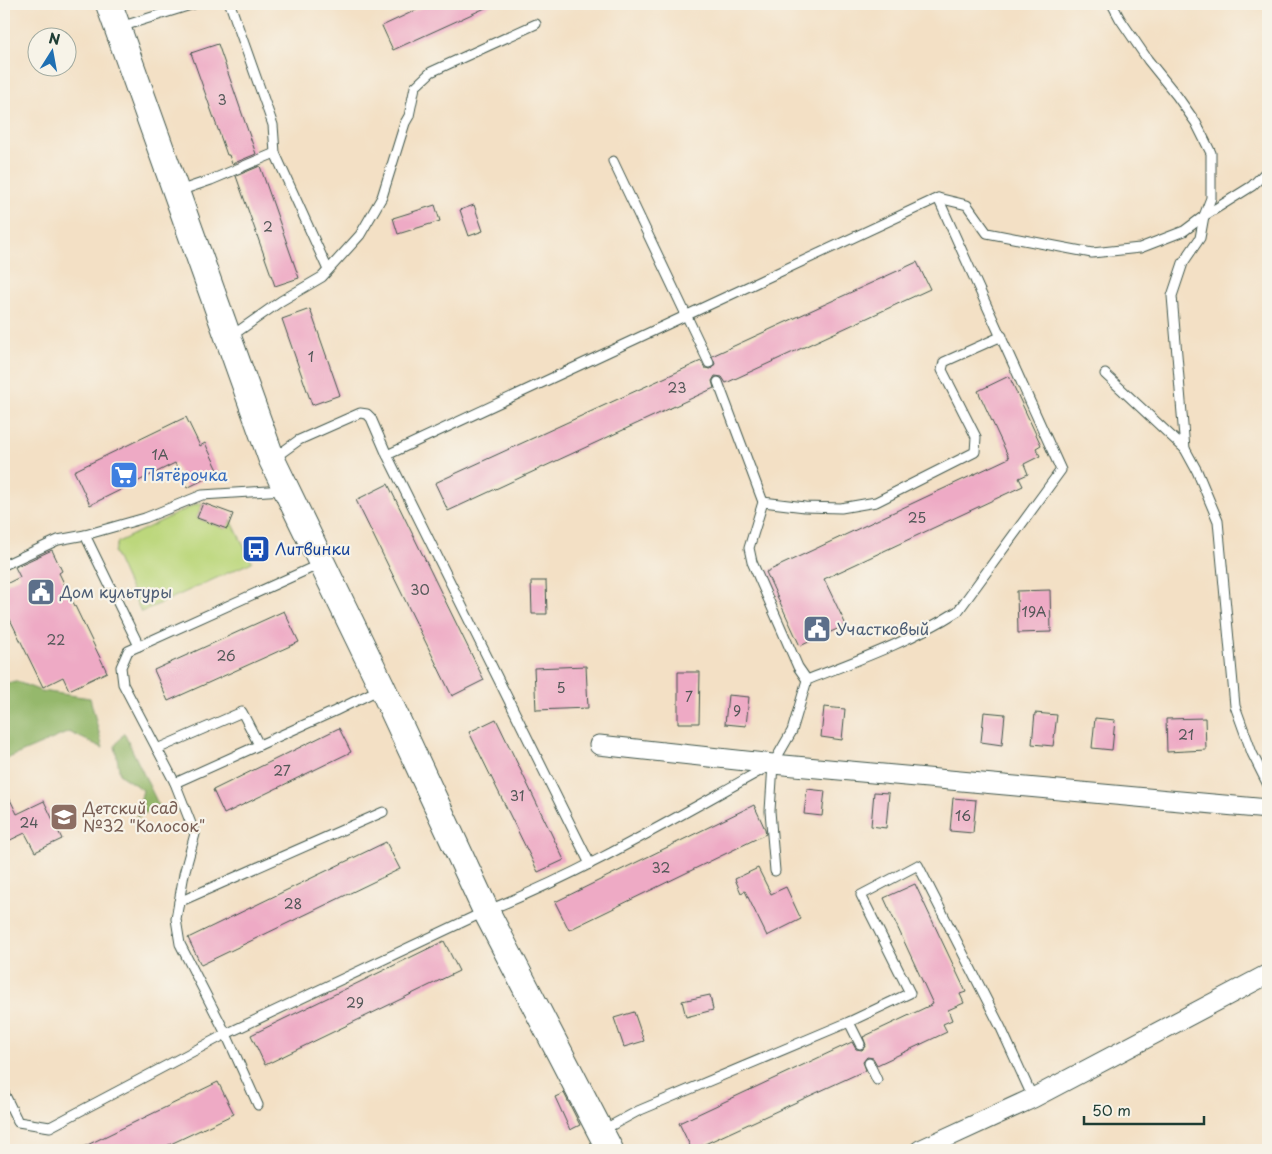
<svg xmlns="http://www.w3.org/2000/svg" width="1272" height="1154" viewBox="0 0 1272 1154" font-family="'Playpen Sans',sans-serif">
  <rect width="100%" height="100%" fill="#f7f3e8"/>
  <filter id="ink" filterUnits="userSpaceOnUse"><feTurbulence type="fractalNoise" baseFrequency=".02" numOctaves="2"/><feDisplacementMap in="SourceGraphic" scale="10" xChannelSelector="R" yChannelSelector="G"/><feConvolveMatrix kernelMatrix="1 2 1 2 8 2 1 2 1" color-interpolation-filters="sRGB"/></filter>
  <filter id="wash" filterUnits="userSpaceOnUse"><feTurbulence type="fractalNoise" baseFrequency=".0096" numOctaves="4" result="noise"/><feDisplacementMap in="SourceGraphic" scale="20" xChannelSelector="R" yChannelSelector="G"/><feGaussianBlur stdDeviation="1.12" result="paint"/><feColorMatrix in="noise" values="0 0 0 0 0 0 0 0 0 0 0 0 0 0 0 0 0 1.4 0 .05"/><feComposite in="paint" operator="in"/></filter>
  <g filter="url(#wash)">
    <rect width="100%" height="100%" fill="#f3e0c5"/>
    <!-- green -->
    <path fill="#bcd77c" stroke="#6e8a58" d="M203,503l-6,15 29,11 5,-9 21,42 -111,50 -27,-60 4,-10 76,-37z"/>
    <!-- forest -->
    <g fill="#95b86c" stroke="#5a7a50">
      <path d="M15,681l26,10 49,7 13,50 -34,-16 -65,28v-76z"/>
      <path d="M124,733l35,73 -23,12 7,-28 -23,-15 -5,-29z"/>
    </g>
    <g id="blocks">
      <!-- building -->
      <g fill="#eeaac5">
        <path d="M429,4h65l-101,46 -11,-24z"/>
        <path d="M218,44l38,110 -24,10 -3,-9h-2l-36,-102z"/>
        <path d="M260,166l39,112 -24,8 -39,-110z"/>
        <path d="M435,205l5,16 -42,13 -5,-16z"/>
        <path d="M474,205l9,26 -14,5 -9,-26z"/>
        <path d="M917,262l13,27 -204,94 -4,-6 -7,-1 -3,5 2,7 -266,123 -13,-28 266,-122 4,7 6,1 4,-5 -3,-8z"/>
        <path d="M310,309l30,86 -28,10 -30,-86z"/>
        <path d="M1009,376l32,69 -5,3 4,8 -16,8 4,10 -9,4 4,8 -199,93 22,46 -46,21 -34,-74 243,-114 -31,-67z"/>
        <path d="M186,417l14,29 5,-3 14,29 -32,16 -12,-25 -85,42 -16,-34z"/>
        <path d="M388,484l96,196 -32,16 -96,-196z"/>
        <path d="M203,503l30,11 -6,15 -30,-11z"/>
        <path d="M52,550l10,21 -3,2 48,99 -38,18 -6,-13 -20,10 -39,-80v-22l16,-8 -5,-10z"/>
        <path d="M531,581h15l1,33h-15z"/>
        <path d="M1050,590l1,42 -33,1 -1,-42z"/>
        <path d="M284,611l15,31 -131,59 -14,-31z"/>
        <path d="M586,666l2,42 -52,2 -2,-42z"/>
        <path d="M678,672h22l-1,51h-21z"/>
        <path d="M728,695l21,2 -3,29 -21,-2z"/>
        <path d="M824,707l21,2 -3,31 -21,-3z"/>
        <path d="M984,712l21,2 -3,31 -21,-3z"/>
        <path d="M1035,713l22,2 -4,31 -21,-2z"/>
        <path d="M1095,718l20,2 -3,30 -20,-2z"/>
        <path d="M1205,718l1,32 -39,2 -1,-33z"/>
        <path d="M496,719l68,141 -26,12 -69,-140z"/>
        <path d="M339,728l12,24 -127,62 -11,-24z"/>
        <path d="M4,787l13,27 27,-13 18,38 -27,13 -10,-19 -21,10z"/>
        <path d="M807,789l18,2 -3,25 -18,-2z"/>
        <path d="M874,792l15,1 -3,35 -15,-2z"/>
        <path d="M953,798l23,2 -3,33 -23,-2z"/>
        <path d="M754,805l11,24 1,5 -197,96 -14,-28z"/>
        <path d="M386,842l14,27 -199,96 -13,-27z"/>
        <path d="M758,868l13,26 15,-7 15,32 -34,17 -22,-45 -4,2 -6,-14z"/>
        <path d="M915,884l51,108 -6,2 4,9 -16,7 4,10 -9,4 4,8 -70,33 -4,-7 -6,-1 -4,5 3,8 -174,80 -13,-27 173,-81 4,7 6,1 4,-5 -3,-8 70,-33 -49,-106z"/>
        <path d="M444,941l15,30 -194,94 -14,-30z"/>
        <path d="M710,995l3,15 -27,7 -4,-16z"/>
        <path d="M634,1012l10,29 -20,6 -10,-29z"/>
        <path d="M218,1082l16,32 -76,36h-81z"/>
        <path d="M564,1093l16,32 -10,5 -15,-33z"/>
      </g>
    </g>
  </g>
  <g filter="url(#ink)">
    <use href="#blocks" fill-opacity="0" stroke="#3f554a" stroke-width="1"/>
    <g fill="none" stroke-linecap="round" stroke-linejoin="round">
      <defs>
        <g id="lane">
          <path d="M230,4l43,121 2,28 53,117"/>
          <path d="M1112,4l8,15 28,41 29,36 19,27 15,30v45l-7,18 -4,22 -17,25 -11,33 13,153"/>
          <path d="M120,27l74,-23"/>
          <path d="M613,161l96,202"/>
          <path d="M179,191l32,-11 64,-27"/>
          <path d="M230,337l51,-36 41,-24 38,-42 22,-38 23,-74 4,-7 6,-29 16,-15 105,-48"/>
          <path d="M1105,374l80,75 12,22 21,50 17,185 17,47 16,32"/>
          <path d="M718,382l45,120 -14,46 3,14 46,105 9,13"/>
          <path d="M387,455l551,-257 29,7 20,28 105,20 48,-5 44,-17 20,-15 48,-30 16,-16"/>
          <path d="M274,458l25,-18 61,-27 7,1 4,4 16,37 203,409"/>
          <path d="M763,502l42,5 36,1 35,-6 99,-50 1,-15 -34,-67 2,-8 58,-26"/>
          <path d="M85,535l54,111"/>
          <path d="M4,565l54,-25 27,-5 60,-17 57,-23 82,-5"/>
          <path d="M157,749l85,-37 17,33"/>
          <path d="M175,783l-52,-99 -2,-17 7,-16 192,-87"/>
          <path d="M775,871l-5,-60 3,-47 19,-33 15,-51c51,-20 104,-39 151,-69l103,-141 -123,-272"/>
          <path d="M179,902l204,-90"/>
          <path d="M849,1022l11,22"/>
          <path d="M869,1063l8,17"/>
          <path d="M4,1093l14,29 32,5 176,-93 260,-123c99,-39 190,-94 283,-145"/>
          <path d="M258,1105l-32,-71 -46,-90 -4,-25 8,-45 11,-40 -20,-51 160,-72 45,-22"/>
          <path d="M603,1130l35,-19 211,-89 61,-29 -49,-98 57,-30 83,163 32,70"/>
        </g>
        <g id="street">
          <path d="M599,745l174,19 495,45"/>
          <path d="M920,1150l113,-52 235,-124"/>
        </g>
        <path id="secondary" d="M109,4l163,456 110,227 104,224 124,239"/>
      </defs>
      <!-- lane casing -->
      <use href="#lane" stroke="#3f554a" stroke-width="11"/>
      <!-- street casing -->
      <use href="#street" stroke="#3f554a" stroke-width="21"/>
      <!-- secondary casing -->
      <use href="#secondary" stroke="#3f554a" stroke-width="28"/>
      <!-- lane -->
      <use href="#lane" stroke="#fff" stroke-width="9"/>
      <!-- street -->
      <use href="#street" stroke="#fff" stroke-width="19"/>
      <!-- secondary -->
      <use href="#secondary" stroke="#fff" stroke-width="26"/>
    </g>
  </g>
  <!-- icons -->
  <defs>
    <symbol id="supermarket-square" viewBox="-11 -11 22 22"><rect x="-9" y="-9" width="18" height="18" rx="4" fill="#3f7fe0" stroke="#f7f3e8"/><path d="M-6-5.5h2.5l.6 2H6L4.5 2H-2.5L-4.4-4H-6ZM-1.5 3.2a1.3 1.3 0 1 0 .1 0ZM3 3.2a1.3 1.3 0 1 0 .1 0Z" fill="#fff"/></symbol>
    <symbol id="bus-square" viewBox="-11 -11 22 22"><rect x="-9" y="-9" width="18" height="18" rx="4" fill="#1a4fb4" stroke="#f7f3e8"/><path d="M-5-6H5V4H4V6H2V4H-2V6H-4V4H-5ZM-3.5-4V0h7V-4ZM-3.5 1.2v1.5H-2V1.2ZM2 1.2v1.5H3.5V1.2Z" fill="#fff"/></symbol>
    <symbol id="civic-square" viewBox="-11 -11 22 22"><rect x="-9" y="-9" width="18" height="18" rx="4" fill="#5c6f8a" stroke="#f7f3e8"/><path d="M-.6-6.5H3V-4.5H.6V-3L4-1V1h2V6H-6V1h2V-1L-.6-3ZM-1.2 2.5V6h2.4V2.5Z" fill="#fff"/></symbol>
    <symbol id="school-square" viewBox="-11 -11 22 22"><rect x="-9" y="-9" width="18" height="18" rx="4" fill="#8d6e63" stroke="#f7f3e8"/><path d="M0-5L7-2L0 1L-7-2ZM-4 1L0 2.5L4 1V4Q0 6-4 4Z" fill="#fff"/></symbol>
  </defs>
  <g fill-rule="evenodd">
    <use href="#supermarket-square" x="108" y="459" width="32" height="32"/>
    <use href="#bus-square" x="240" y="533" width="32" height="32"/>
    <use href="#civic-square" x="25" y="576" width="32" height="32"/>
    <use href="#civic-square" x="801" y="613" width="32" height="32"/>
    <use href="#school-square" x="48" y="801" width="32" height="32"/>
  </g>
  <g text-anchor="middle" stroke-width="4.5" stroke-linejoin="round" paint-order="stroke">
    <!-- number labels -->
    <g font-size="14" fill="#535858">
      <text x="222" y="105">3</text>
      <text x="268" y="232">2</text>
      <text x="311" y="362">1</text>
      <text x="677" y="393">23</text>
      <text x="160" y="460">1А</text>
      <text x="917" y="523">25</text>
      <text x="420" y="595">30</text>
      <text x="1034" y="617">19А</text>
      <text x="56" y="645">22</text>
      <text x="226" y="661">26</text>
      <text x="561" y="693">5</text>
      <text x="689" y="702">7</text>
      <text x="737" y="716">9</text>
      <text x="1186" y="740">21</text>
      <text x="282" y="776">27</text>
      <text x="517" y="801">31</text>
      <text x="963" y="821">16</text>
      <text x="29" y="828">24</text>
      <text x="661" y="873">32</text>
      <text x="293" y="909">28</text>
      <text x="355" y="1008">29</text>
    </g>
    <!-- shop labels -->
    <g font-size="16" fill="#366cbe" stroke="#f7f3e8" text-anchor="start">
      <text x="143" y="481">Пятёрочка</text>
    </g>
    <!-- transit labels -->
    <g font-size="16" fill="#164399" stroke="#f7f3e8" text-anchor="start">
      <text x="275" y="555">Литвинки</text>
    </g>
    <!-- service labels -->
    <g font-size="16" fill="#4e5e75" stroke="#f7f3e8" text-anchor="start">
      <text x="60" y="598">Дом культуры</text>
      <text x="836" y="635">Участковый</text>
    </g>
    <!-- education labels -->
    <g font-size="16" fill="#785e54" stroke="#f7f3e8" text-anchor="start">
      <text x="83" y="814">Детский сад<tspan x="83" dy="18">№32 "Колосок"</tspan></text>
    </g>
  </g>
  <!-- margin -->
  <rect width="1272" height="1154" fill="none" stroke="#f7f3e8" stroke-width="20"/>
  <!-- north arrow -->
  <g transform="translate(52 52) rotate(11)"><circle r="24" fill="#f7f3e8" stroke="#a1aaa0"/>
  <path d="M0-4L9 19L0 12L-9 19Z" fill="#1f6fb2"/>
  <text y="-8" font-size="14" font-weight="bold" text-anchor="middle" fill="#1f3d34">N</text>
  </g>
  <!-- scale -->
  <path d="M1084 1116v8h120v-8" fill="none" stroke="#1f3d34" stroke-width="2.5"/>
  <text x="1092" y="1116" font-size="15" fill="#1f3d34" stroke="#f7f3e8" stroke-width="4" paint-order="stroke">50 m</text>
</svg>
